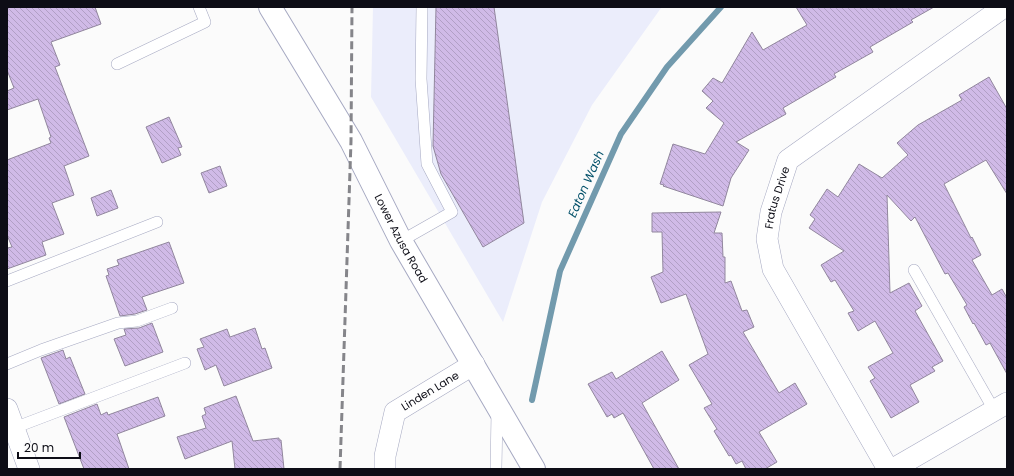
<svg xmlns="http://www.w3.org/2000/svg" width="1014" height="476" viewBox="0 0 1014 476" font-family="Poppins,sans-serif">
  <defs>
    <pattern id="building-back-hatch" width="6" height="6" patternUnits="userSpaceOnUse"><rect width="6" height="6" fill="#d0bae7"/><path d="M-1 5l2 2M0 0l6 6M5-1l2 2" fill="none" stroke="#b19fc5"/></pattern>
  </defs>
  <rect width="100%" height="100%" fill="#fbfbfb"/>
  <!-- built -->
  <path fill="#ebedfb" d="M373,7h288v1l-69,97 -50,97 -39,120 -132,-225z"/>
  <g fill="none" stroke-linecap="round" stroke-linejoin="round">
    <!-- stream -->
    <path stroke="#729aad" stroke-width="6" d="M532,400l28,-129 61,-137 46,-67 54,-60"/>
  </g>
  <!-- building -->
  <g fill="url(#building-back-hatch)" stroke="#91869d">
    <path d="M7,7h88l6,17 -50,18 9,23 -5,2 34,89 -25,10 10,29 -22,8 12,31 -22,8 4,13 -39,14v-21l5,-1 -5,-12v-75l44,-17 -2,-5 2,-1 -13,-38 -31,11v-19l7,-3 -7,-18z"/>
    <path d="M436,7h58l30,216 -41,24 -42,-73 -8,-28z"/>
    <path d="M796,7h138l-23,13 2,2 -43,25 3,5 -39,22 2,3 -53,31 3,6 -50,28 13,8 -18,28 -8,28 -60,-20 1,-1 -4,-1 13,-40 32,10 19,-31 -18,-15 7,-7 -11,-10 11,-13 9,5 30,-51 11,18 44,-25z"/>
    <path d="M989,77l18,32v85l-21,-34 -42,24 27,54 1,-1 9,18 -9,5 20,35 10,-6 5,9v76l-17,-31 -4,2 -12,-22 -1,1 -9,-17 3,-2 -19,-32 -3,1 -30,-57 -4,4 -24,-26 3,98 19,-10 13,23 -7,5 28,50 -11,6 3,4 -25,14 9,17 -28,16 -21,-37 5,-3 -7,-11 25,-14 -18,-32 -17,10 -10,-18 6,-2 -19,-31 -4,2 -10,-17 23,-14 -35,-23 6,-9 -5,-4 17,-26 11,8 21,-33 23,14 26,-23 -11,-12 21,-18 44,-25 -3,-5z"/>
    <path d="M169,117l13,30 -4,1 3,7 -19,8 -16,-36z"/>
    <path d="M220,166l7,20 -18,7 -8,-20z"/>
    <path d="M111,190l7,18 -21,8 -6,-18z"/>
    <path d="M721,212l-7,21h8l1,24h2v26l6,-2 11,30 5,-1 7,17 -11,5 36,61 16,-10 12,21 -48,28 18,30 -12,7h-19l-4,-8 -6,3 -5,-9 -2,1 -15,-25 3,-2 -13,-21 8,-4 -23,-39 19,-11 -22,-60 -25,9 -10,-26 12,-5 -1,-40h-10v-19z"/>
    <path d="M169,242l15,41 -42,14 5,13 -12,4 -15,2 -14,-40 3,-1 -2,-6 12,-4 -2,-5z"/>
    <path d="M152,323l11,29 -38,14 -11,-27 12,-4 -2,-6 15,-1z"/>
    <path d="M255,328l7,21 3,-1 7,20 -48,18 -8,-21 -11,5 -8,-21 7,-2 -4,-8 27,-10 3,8z"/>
    <path d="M63,350l3,9 4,-2 15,37 -26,10 -18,-46z"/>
    <path d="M662,351l17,29 -37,23 37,66h-25l-31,-56 -9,5 -2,-4 -5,3 -19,-33 24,-12 4,7z"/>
    <path d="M236,396l17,45 26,-3v2h2l3,29h-49l-3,-28 -47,18 -8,-22 29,-9 -4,-12 4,-2 -2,-6z"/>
    <path d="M158,397l7,19 -48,18 12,35h-45l-20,-52 33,-13 4,11 6,-3 1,3z"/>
  </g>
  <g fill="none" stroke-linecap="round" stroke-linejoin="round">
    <defs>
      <g id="service">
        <path d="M117,64l88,-42 -6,-15"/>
        <path d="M401,241l51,-29 -25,-48 -6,-85 1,-72"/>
        <path d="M914,270l80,140"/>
        <path d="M7,281l150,-59"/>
        <path d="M7,364l34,-14 77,-27 19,-2 35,-13"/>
        <path d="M14,428l171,-65"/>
        <path d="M496,469l1,-57"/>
      </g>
      <g id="minor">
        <path d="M7,409l22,60"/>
        <path id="s1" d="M385,469v-13l10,-44 79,-48"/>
        <path id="s2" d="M888,469l-115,-200 -6,-30 4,-27 17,-52 216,-153"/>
        <path d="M893,469l114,-66"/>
      </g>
      <g id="secondary">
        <path id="s3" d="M270,7l81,134 50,100 133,228"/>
      </g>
    </defs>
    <!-- service casing -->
    <use href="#service" stroke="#a6a9c2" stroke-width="12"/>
    <!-- minor casing -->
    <use href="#minor" stroke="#a6a9c2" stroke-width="22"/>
    <!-- secondary casing -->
    <use href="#secondary" stroke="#a6a9c2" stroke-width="24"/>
    <!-- service -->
    <use href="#service" stroke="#fff" stroke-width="11"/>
    <!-- minor -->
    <use href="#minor" stroke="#fff" stroke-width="21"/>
    <!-- secondary -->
    <use href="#secondary" stroke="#fff" stroke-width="22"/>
    <!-- rail -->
    <path stroke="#85858a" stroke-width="3" stroke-dasharray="8 4" stroke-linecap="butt" d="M340,469l11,-328 1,-134"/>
  </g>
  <g text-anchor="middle" stroke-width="3.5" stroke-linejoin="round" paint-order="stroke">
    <!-- street labels -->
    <g font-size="11" fill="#0d0d16" stroke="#fbfbfb">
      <text dy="4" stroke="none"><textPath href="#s2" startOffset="304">Fratus Drive</textPath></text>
      <text dy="4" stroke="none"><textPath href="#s3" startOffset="266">Lower Azusa Road</textPath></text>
      <text dy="4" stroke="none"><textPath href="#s1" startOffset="99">Linden Lane</textPath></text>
    </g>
    <!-- water labels -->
    <g font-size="12" font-style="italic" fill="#05526b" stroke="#fbfbfb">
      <text transform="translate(586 184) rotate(-66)" y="4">Eaton Wash</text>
    </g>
  </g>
  <!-- border -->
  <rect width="1014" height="476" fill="none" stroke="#0d0d16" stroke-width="16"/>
  <!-- scale -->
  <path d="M18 452v6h62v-6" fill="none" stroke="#0d0d16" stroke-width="2"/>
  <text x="24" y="452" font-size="12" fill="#0d0d16" stroke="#fbfbfb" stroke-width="3" paint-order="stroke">20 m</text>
</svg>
